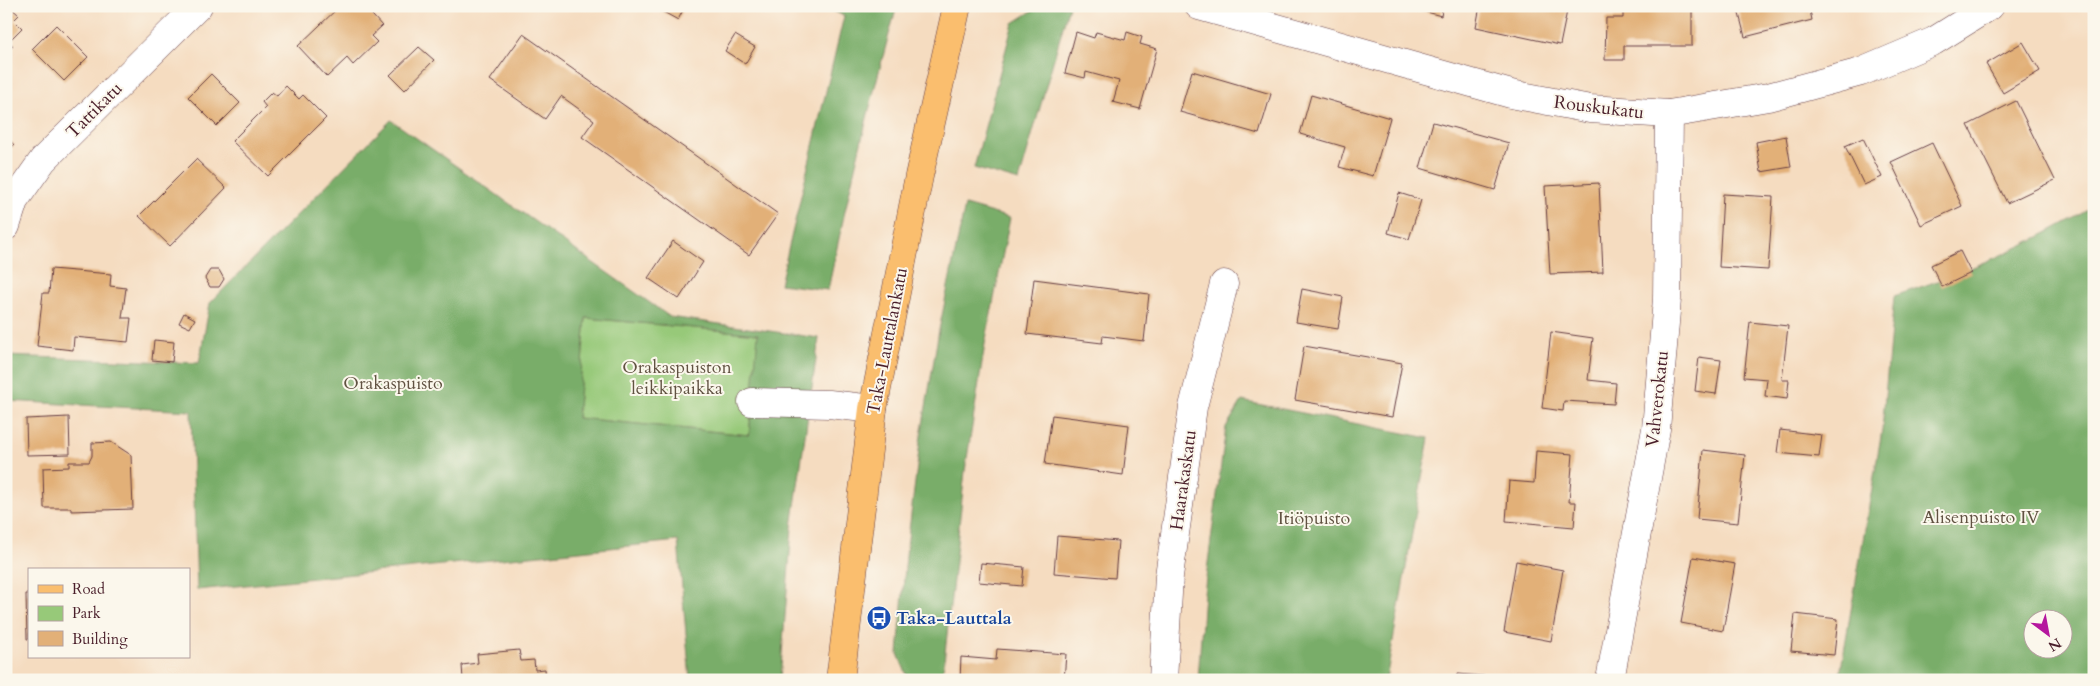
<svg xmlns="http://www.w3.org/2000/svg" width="2100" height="686" viewBox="0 0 2100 686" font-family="Cardo,serif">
  <rect width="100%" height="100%" fill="#fbf7ec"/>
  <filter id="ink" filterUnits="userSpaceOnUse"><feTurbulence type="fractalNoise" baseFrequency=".02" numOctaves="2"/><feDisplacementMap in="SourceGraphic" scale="10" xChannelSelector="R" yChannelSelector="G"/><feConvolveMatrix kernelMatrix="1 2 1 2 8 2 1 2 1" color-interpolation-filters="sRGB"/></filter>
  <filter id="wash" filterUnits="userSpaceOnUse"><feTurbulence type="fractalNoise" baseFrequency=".0096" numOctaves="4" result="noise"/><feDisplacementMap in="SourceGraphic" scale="20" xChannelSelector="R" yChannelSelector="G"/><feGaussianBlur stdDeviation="1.12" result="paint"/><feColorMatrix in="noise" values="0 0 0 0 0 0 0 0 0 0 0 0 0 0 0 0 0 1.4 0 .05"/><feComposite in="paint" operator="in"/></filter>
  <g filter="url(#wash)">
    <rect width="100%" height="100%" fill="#f5dcc0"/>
    <!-- green -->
    <path fill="#97c979" stroke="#707452" d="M586,318l173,16 -10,101 -172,-17z"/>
    <!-- forest -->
    <g fill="#79ad69" stroke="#62664a" fill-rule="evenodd">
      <path d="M823,6h74c-27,94 -49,188 -69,284l-48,-6 64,-268z"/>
      <path d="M1040,6h29l-50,175 -45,-13 39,-145z"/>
      <path d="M391,120l279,197 149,21 -27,189 -12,153h-90l-12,-139 -481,49 -6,-179 -185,-10v-45l193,7 11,-60zM586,318l172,16 -9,101 -172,-17z"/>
      <path d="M965,205l45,13 -25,126 -20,127 -23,209h-33l-11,-26 8,-99 14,-113 19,-112z"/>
      <path d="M2094,206v474h-255l43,-250 12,-134c70,-23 137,-51 200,-90zM2032,618h30v30h-30z"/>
      <path d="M1242,401l187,37 -43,242h-188l6,-87 22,-166z"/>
    </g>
    <g id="blocks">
      <!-- building -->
      <g fill="#e2b078">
        <path d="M9,6l10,9 -5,5 8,8 -13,13 4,5 -7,7v-44z"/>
        <path d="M340,6h24l18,20 -11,10 6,6 -24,23 -6,-7 -20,19 -29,-31z"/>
        <path d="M659,6h26l-7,14 -20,-11z"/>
        <path d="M1406,6h37l-2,10z"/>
        <path d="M1480,6h88l-8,39 -84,-18z"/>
        <path d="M1623,6h69v40h-68v14h-19l1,-42h17z"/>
        <path d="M1737,6h72l3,14 -67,17z"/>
        <path d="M56,25l32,32 -24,24 -32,-32z"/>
        <path d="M1076,32l18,6 2,-6 29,8 2,-8 15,5 -2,7 17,5 -17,60 -27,-7 6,-21 -33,-9 -1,6 -20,-5z"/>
        <path d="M523,34l255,180 -29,41 -167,-118 12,-17 -33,-24 -16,23 -55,-39z"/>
        <path d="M735,35l20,12 -10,17 -20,-13z"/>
        <path d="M2023,42l17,29 -37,22 -17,-29z"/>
        <path d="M419,47l15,13 -29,30 -15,-15z"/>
        <path d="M1192,71l79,23 -12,40 -79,-22z"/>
        <path d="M211,74l29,29 -23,23 -29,-29z"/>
        <path d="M286,86l13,13 4,-4 23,23 -58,58 -36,-35 34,-34 -4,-5 10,-10 5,4z"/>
        <path d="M1311,95l79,23 -17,58 -34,-9 6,-20 -45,-13z"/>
        <path d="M2016,101l39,79 -48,23 -39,-78z"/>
        <path d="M1433,122l76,21 -14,47 -75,-22z"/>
        <path d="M6,136l8,9 -8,8z"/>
        <path d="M1786,136l5,31 -30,5 -5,-30z"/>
        <path d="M1863,138l19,39 -18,8 -19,-39z"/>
        <path d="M1932,143l30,63 -41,19 -30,-63z"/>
        <path d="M196,159l30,29 -56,58 -31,-30z"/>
        <path d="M1599,183l4,89 -53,2 -5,-88z"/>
        <path d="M1399,193l22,7 -12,39 -21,-6z"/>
        <path d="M1723,194l50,3 -5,73 -49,-3z"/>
        <path d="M673,241l30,21 -24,37 -31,-21z"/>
        <path d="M1960,251l11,22 -29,14 -11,-22z"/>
        <path d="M51,269l60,5 -1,12 16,2 -4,30h9l-3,24 -54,-5 -1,13 -36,-4 6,-53h6z"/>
        <path d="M210,270h9l5,9 -5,8h-9l-5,-9z"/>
        <path d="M1034,279l115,15 -5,47 -41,-5 -1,7 -75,-9z"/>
        <path d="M1302,289l41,8 -5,32 -42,-7z"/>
        <path d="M184,313l11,6 -5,9 -11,-5z"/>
        <path d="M1750,322l38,4 -6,54h7l-2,19 -22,-3 2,-17 -23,-2z"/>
        <path d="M1551,332l42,6 -5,42 28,3 -2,21 -50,-3 -1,10 -21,-3z"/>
        <path d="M154,340l20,2 -2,20 -20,-2z"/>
        <path d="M1304,346l98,17 -10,54 -97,-17z"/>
        <path d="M1699,357l22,3 -5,34 -21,-3z"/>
        <path d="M1052,415l77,10 -6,50 -78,-11z"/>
        <path d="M69,417l1,37 -43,1 -1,-36z"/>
        <path d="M1780,430l42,5 -3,22 -42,-4z"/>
        <path d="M111,442l20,13 2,54 -62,2v-3h-27l-1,-40 26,-1v-5h20l3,-6v-13z"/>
        <path d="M1703,450l42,5 -7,68 -41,-4z"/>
        <path d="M1536,451l37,3 -4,48h7l-2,25 -68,-6 3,-40 25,2z"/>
        <path d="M1057,536l61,5 -3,37 -61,-5z"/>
        <path d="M1693,557l42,7 -12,67 -42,-8z"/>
        <path d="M1516,561l47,9 -12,71 -47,-9z"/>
        <path d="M981,563l43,4 -2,19 -43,-4z"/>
        <path d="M26,594h3v45h-2z"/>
        <path d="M1795,614l43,5 -4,36 -43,-4z"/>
        <path d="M997,649l69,5 -2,26h-104l1,-23 35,3z"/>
        <path d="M519,650l2,11 13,-1 1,10 10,-1 1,11h-83l-1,-15 16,-2 -1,-9z"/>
        <path d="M1458,674l50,4v2h-50z"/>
        <path d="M1666,676l18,3 -1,1h-18z"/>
      </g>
    </g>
  </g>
  <g filter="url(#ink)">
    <use href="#blocks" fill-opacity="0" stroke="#643b41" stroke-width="1"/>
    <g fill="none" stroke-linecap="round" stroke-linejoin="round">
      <defs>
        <g id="minor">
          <path d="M1199,6l312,88 79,15 79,5 99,-17 93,-25 73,-31 56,-35"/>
          <path d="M6,226l8,-25 29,-41 155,-154"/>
          <path d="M752,402l77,2 44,5"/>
          <path d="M1163,680l6,-104 24,-169 31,-123"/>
          <path d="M1610,680l46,-251 11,-130 2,-185"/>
        </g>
        <path id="major" d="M840,680l33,-271 46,-233 38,-170"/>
      </defs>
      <!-- minor casing -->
      <use href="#minor" stroke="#643b41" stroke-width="29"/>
      <!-- major casing -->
      <use href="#major" stroke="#643b41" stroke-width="29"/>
      <!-- minor -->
      <use href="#minor" stroke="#fff" stroke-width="28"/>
      <!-- major -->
      <use href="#major" stroke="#fabe6e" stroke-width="28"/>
    </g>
  </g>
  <!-- icons -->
  <defs>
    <symbol id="bus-disc" viewBox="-11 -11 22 22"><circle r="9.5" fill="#1a4fb4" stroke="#fbf7ec"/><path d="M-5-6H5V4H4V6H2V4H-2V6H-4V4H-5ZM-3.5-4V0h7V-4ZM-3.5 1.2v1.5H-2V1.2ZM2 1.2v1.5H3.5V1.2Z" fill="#fff"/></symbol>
  </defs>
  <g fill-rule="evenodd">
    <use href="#bus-disc" x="865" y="604" width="28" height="28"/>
  </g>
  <g text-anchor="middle" stroke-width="4" stroke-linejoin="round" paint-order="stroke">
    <!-- street labels -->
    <g font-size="18" fill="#4a1f2b" stroke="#fbf7ec">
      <text transform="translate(1599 107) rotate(7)" y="6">Rouskukatu</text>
      <text transform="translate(94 110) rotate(-45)" y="6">Tattikatu</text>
      <text transform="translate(887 341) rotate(-79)" y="6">Taka-Lauttalankatu</text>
      <text transform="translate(1657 399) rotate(-84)" y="6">Vahverokatu</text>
      <text transform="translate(1183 480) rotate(-82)" y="6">Haarakaskatu</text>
    </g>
    <!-- park labels -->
    <g font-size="18" fill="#615242" stroke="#fbf7ec">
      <text x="677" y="373">Orakaspuiston<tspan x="677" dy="21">leikkipaikka</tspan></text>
      <text x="393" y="389">Orakaspuisto</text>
      <text x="1981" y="523">Alisenpuisto IV</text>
      <text x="1314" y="524">Itiöpuisto</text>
    </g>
    <!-- transit labels -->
    <g font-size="18" font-weight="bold" fill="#164399" stroke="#fbf7ec" text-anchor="start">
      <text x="896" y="624">Taka-Lauttala</text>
    </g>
  </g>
  <!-- margin -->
  <rect width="2100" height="686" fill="none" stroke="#fbf7ec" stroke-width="25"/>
  <!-- legend -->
  <rect x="28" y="568" width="162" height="90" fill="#fbf7ec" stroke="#b4a19f"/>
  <rect x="38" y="585" width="25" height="8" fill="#fabe6e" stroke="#b4a19f"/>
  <text x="72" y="594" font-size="15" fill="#4a1f2b">Road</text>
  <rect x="38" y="606" width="25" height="15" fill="#97c979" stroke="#b4a19f"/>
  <text x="72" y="618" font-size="15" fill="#4a1f2b">Park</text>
  <rect x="38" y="631" width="25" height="15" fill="#e2b078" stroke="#b4a19f"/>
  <text x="72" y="644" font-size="15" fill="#4a1f2b">Building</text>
  <!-- north arrow -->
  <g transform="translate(2048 634) rotate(148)"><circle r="24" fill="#fbf7ec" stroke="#b4a19f"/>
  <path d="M0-4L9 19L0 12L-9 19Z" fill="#b5179e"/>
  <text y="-8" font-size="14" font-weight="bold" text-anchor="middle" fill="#4a1f2b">N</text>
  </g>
</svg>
